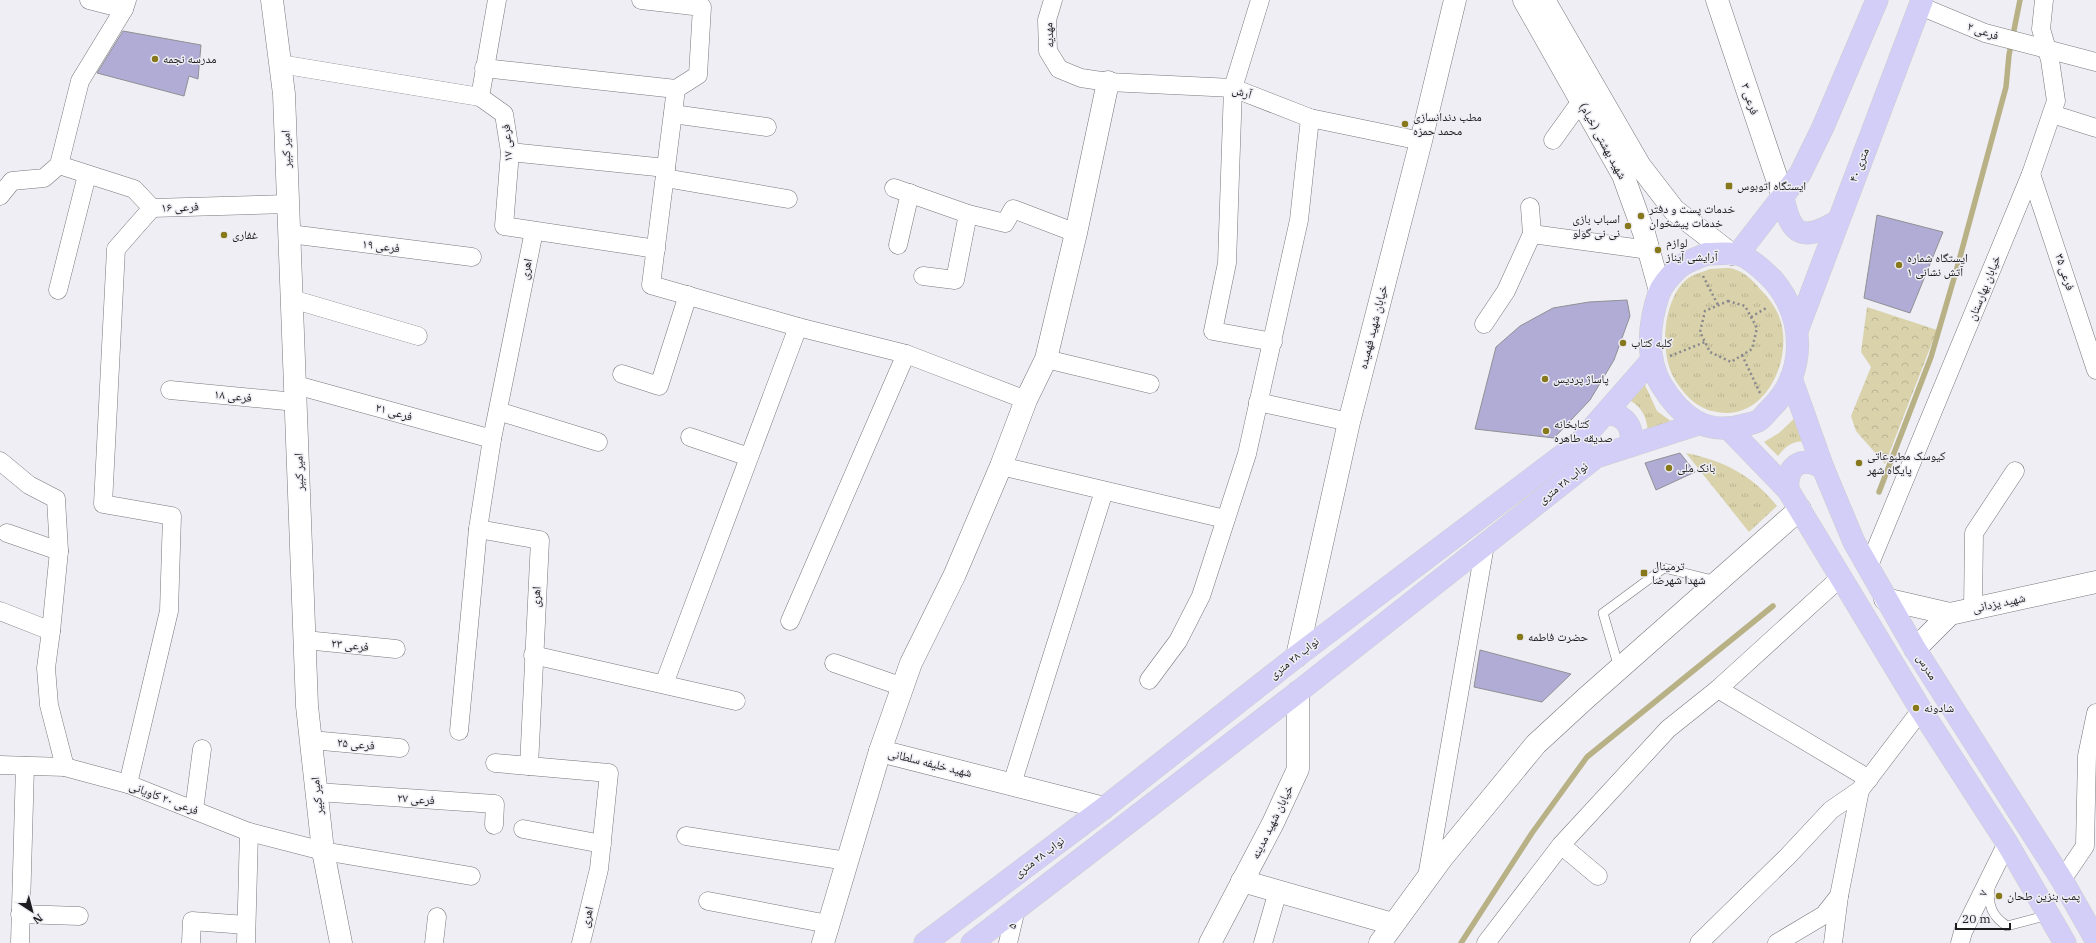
<svg xmlns="http://www.w3.org/2000/svg" width="2096" height="943" viewBox="0 0 2096 943" font-family="'IBM Plex Serif','Noto Naskh Arabic',serif">
  <defs>
    <pattern id="grass-tufts" width="24" height="20" patternUnits="userSpaceOnUse"><rect width="24" height="20" fill="#d9d2aa"/><path d="M3 7l-1-3M5 7V3M7 7l1-3M15 17l-1-3M17 17v-4M19 17l1-3" fill="none" stroke="#bab492"/></pattern>
    <pattern id="forest-crowns" width="20" height="18" patternUnits="userSpaceOnUse"><rect width="20" height="18" fill="#d9d2aa"/><path d="M2 6a3 3 0 1 1 6 0M12 15a3 3 0 1 1 6 0" fill="none" stroke="#bab492"/></pattern>
  </defs>
  <rect width="100%" height="100%" fill="#eeeef4"/>
  <!-- grass -->
  <g fill="url(#grass-tufts)">
    <path d="M1710,269c7,0 17,-2 24,0 10,3 20,12 26,20 7,7 14,16 18,25 18,40 -11,108 -61,98 -20,-3 -33,-17 -43,-34 -15,-26 -11,-79 13,-99 6,-5 16,-7 23,-10z"/>
    <path d="M1644,383l13,28 15,11 -24,11c-1,-16 -6,-27 -21,-34z"/>
    <path d="M1798,415l9,26c-14,0 -21,4 -29,15l-14,-14 15,-9z"/>
    <path d="M1686,453c38,8 66,22 91,53l-28,26z"/>
  </g>
  <!-- forest -->
  <path fill="url(#forest-crowns)" d="M1867,307l70,23 -52,134 -29,-33 -5,-15 20,-49 -10,-15z"/>
  <g fill="none" stroke-linecap="round" stroke-linejoin="round">
    <!-- stream -->
    <g stroke="#b9b186" stroke-width="5.5">
      <path d="M1879,492l52,-135 26,-89 49,-181 3,-32 11,-55"/>
      <path d="M1461,943l71,-110 55,-76 186,-151"/>
    </g>
  </g>
  <!-- building -->
  <g fill="#b0acd5" stroke="#909095">
    <path d="M123,31l78,14 -3,34 -9,-3 -5,20 -87,-23z"/>
    <path d="M1877,215l66,17 -33,81 -46,-15z"/>
    <path d="M1627,300l3,16 -16,44 -24,40 -36,38 -79,-9 21,-82 24,-21 33,-18 36,-6z"/>
    <path d="M1680,453l15,19 -39,18 -11,-27z"/>
    <path d="M1480,650l91,24 -29,28 -68,-15z"/>
  </g>
  <g fill="none" stroke-linecap="round" stroke-linejoin="round">
    <defs>
      <g id="lane">
        <path d="M1619,668l-16,-55 61,-45 53,13"/>
        <path d="M1990,889c-2,17 2,27 17,37l42,-11"/>
      </g>
      <g id="street">
        <path d="M89,0l35,9"/>
        <path d="M1053,0l-6,20 1,31 11,18 22,9 27,4 125,6 77,30 111,23"/>
        <path d="M1260,0l-27,88 -6,175 -14,68 60,11"/>
        <path d="M1920,6l65,27 111,29"/>
        <path d="M280,64l200,33 24,17 6,38 -6,74 152,23"/>
        <path d="M484,68l192,21 22,-14 4,-68 -61,-7"/>
        <path d="M676,89l-25,196 147,42 108,27 120,46"/>
        <path d="M480,97l17,-97"/>
        <path d="M673,114l94,13"/>
        <path d="M2052,114l44,14"/>
        <path d="M1553,140l28,-39"/>
        <path d="M510,152l156,16"/>
        <path d="M59,165l75,24 18,19 136,-4"/>
        <path d="M2031,174l65,196"/>
        <path d="M665,178l123,21"/>
        <path d="M894,188l74,26 37,9 8,-14 63,24"/>
        <path d="M0,196l12,-15 32,-3 15,-13 21,-84 44,-72 3,-9"/>
        <path d="M534,231l-42,208 -14,90 62,11 -11,226 80,7 -10,96 -18,74"/>
        <path d="M290,234l182,23"/>
        <path d="M1532,234l117,16"/>
        <path d="M898,245l12,-52"/>
        <path d="M923,276l32,4 13,-66"/>
        <path d="M58,290l29,-115"/>
        <path d="M292,299l126,37"/>
        <path d="M1484,324l22,-33 26,-57 -2,-27"/>
        <path d="M1046,359l104,25"/>
        <path d="M622,374l37,12 29,-91"/>
        <path d="M296,385l196,54"/>
        <path d="M170,390l126,12"/>
        <path d="M1258,402l91,20"/>
        <path d="M498,411l100,31"/>
        <path d="M690,437l59,20"/>
        <path d="M0,461l29,24 27,14 3,52 -8,80 -5,37 3,37 16,62"/>
        <path d="M1001,466l224,53"/>
        <path d="M7,533l52,18"/>
        <path d="M1868,568l163,-394 25,-73 -6,-41 -9,-31 3,-29"/>
        <path d="M1973,609l1,-76 41,-62"/>
        <path d="M0,611l51,20"/>
        <path d="M790,621l116,-267"/>
        <path d="M305,640l91,9"/>
        <path d="M533,655l203,46"/>
        <path d="M834,663l69,24"/>
        <path d="M1149,680l29,-39 23,-45 46,-142 52,-234 11,-102"/>
        <path d="M664,684l134,-357"/>
        <path d="M1718,689l151,90"/>
        <path d="M459,731l19,-202"/>
        <path d="M311,740l89,8"/>
        <path d="M495,763l34,3"/>
        <path d="M0,765l65,2 63,17 121,48 74,19 148,25"/>
        <path d="M128,784l41,-173 3,-95 -69,-12 13,-255 36,-41"/>
        <path d="M1012,784l92,-293"/>
        <path d="M317,792l178,12 -1,21"/>
        <path d="M194,810l8,-61"/>
        <path d="M523,829l79,15"/>
        <path d="M686,836l161,25"/>
        <path d="M1561,845l37,31"/>
        <path d="M1427,877l58,-332"/>
        <path d="M2062,880l23,-34 2,-90 9,-43"/>
        <path d="M708,901l120,23"/>
        <path d="M20,914l59,2"/>
        <path d="M191,942l1,-21 54,4"/>
        <path d="M20,943l5,-177"/>
        <path d="M246,943l3,-111"/>
        <path d="M434,943l3,-26"/>
        <path d="M1008,943l8,-34"/>
        <path d="M1263,943l15,-52"/>
        <path d="M1486,943l75,-98 107,-116 50,-40 123,-112"/>
        <path d="M1699,943l89,-87 43,-46 29,-20 61,-80"/>
        <path d="M1777,943l47,-28 15,-19 21,-106"/>
        <path d="M1833,943l6,-47"/>
        <path d="M1960,943l3,-11 44,-89"/>
      </g>
      <g id="secondary">
        <path d="M272,0l12,94 23,612 16,145 18,92"/>
        <path d="M1524,0l99,175 21,58 16,58"/>
        <path d="M1544,0l96,166 34,44 57,44"/>
        <path d="M1717,0l66,197"/>
        <path d="M1885,599l65,15"/>
        <path d="M1915,649l35,-35 146,-32"/>
        <path d="M1297,656l52,-234 72,-281 34,-141"/>
        <path d="M880,751l224,57"/>
        <path d="M1242,881l151,43"/>
        <path d="M823,943l57,-192 31,-88 44,-89 46,-108 25,-66 20,-41 30,-126 32,-151"/>
        <path d="M1210,943l63,-120 25,-54v-77"/>
        <path d="M1380,943l62,-85 94,-114 50,-46 214,-189"/>
      </g>
      <g id="primary">
        <path d="M1783,197c8,41 21,44 55,24"/>
        <path d="M1706,254c10,0 21,-1 31,0 11,2 28,18 36,26 32,37 34,93 -2,128 -4,4 -8,10 -13,13 -4,2 -10,3 -14,4 -38,11 -63,-8 -82,-39 -17,-27 -13,-64 -3,-93 3,-8 12,-18 18,-24 7,-7 21,-11 29,-15z"/>
        <path d="M1738,254l62,-80 23,-47 54,-127"/>
        <path d="M1797,331l125,-331"/>
        <path d="M1791,378l32,90 31,74 61,107 147,231 34,60"/>
        <path d="M1605,414c20,-1 30,14 25,32"/>
        <path d="M1729,429l59,61 133,220 86,133 58,100"/>
        <path d="M1788,490c-2,-25 14,-35 35,-22"/>
        <path d="M925,943l179,-135 193,-152 283,-214 71,-81"/>
        <path d="M972,943l326,-251 298,-235 102,-33"/>
      </g>
    </defs>
    <!-- lane casing -->
    <use href="#lane" stroke="#78787d" stroke-width="10"/>
    <!-- street casing -->
    <use href="#street" stroke="#78787d" stroke-width="19"/>
    <!-- secondary casing -->
    <use href="#secondary" stroke="#78787d" stroke-width="23"/>
    <!-- primary casing -->
    <use href="#primary" stroke="#cdcdce" stroke-width="23"/>
    <!-- path -->
    <g stroke="#8a898e" stroke-width="2.5" stroke-dasharray="2 3" stroke-linecap="butt">
      <path d="M1703,276l15,29"/>
      <path d="M1728,301l17,5 12,22 -5,21 -21,13 -21,-10 -10,-20 5,-21z"/>
      <path d="M1751,317l17,-10"/>
      <path d="M1742,355l18,38"/>
      <path d="M1670,356l35,-14"/>
    </g>
    <!-- lane -->
    <use href="#lane" stroke="#fff" stroke-width="9"/>
    <!-- street -->
    <use href="#street" stroke="#fff" stroke-width="18"/>
    <!-- secondary -->
    <use href="#secondary" stroke="#fff" stroke-width="22"/>
    <!-- primary -->
    <use href="#primary" stroke="#d3cef7" stroke-width="22"/>
  </g>
  <!-- markers -->
  <g fill="#87781c" stroke="#eeeef4" stroke-width="1.5">
    <circle cx="155" cy="59" r="4"/>
    <circle cx="1405" cy="124" r="4"/>
    <rect x="1725" y="182" width="8" height="8" rx="2"/>
    <circle cx="1641" cy="216" r="4"/>
    <circle cx="1628" cy="226" r="4"/>
    <circle cx="224" cy="235" r="4"/>
    <circle cx="1658" cy="250" r="4"/>
    <circle cx="1899" cy="265" r="4"/>
    <circle cx="1623" cy="343" r="4"/>
    <circle cx="1545" cy="379" r="4"/>
    <circle cx="1546" cy="431" r="4"/>
    <circle cx="1859" cy="463" r="4"/>
    <circle cx="1669" cy="468" r="4"/>
    <rect x="1640" y="569" width="8" height="8" rx="2"/>
    <circle cx="1520" cy="637" r="4"/>
    <circle cx="1916" cy="708" r="4"/>
    <circle cx="1999" cy="896" r="4"/>
  </g>
  <g text-anchor="middle" stroke-width="3" stroke-linejoin="round" paint-order="stroke">
    <!-- street labels -->
    <g font-size="12" fill="#1d1c1e" stroke="#eeeef4">
      <text transform="translate(1983 31) rotate(19)" y="4">فرعی ۲</text>
      <text transform="translate(1049 35) rotate(-93)" y="4">مهدیه</text>
      <text transform="translate(1242 92) rotate(17)" y="4">آرش</text>
      <text transform="translate(1750 99) rotate(72)" y="4">فرعی ۳</text>
      <text transform="translate(1603 141) rotate(61)" y="4">شهید بهشتی (خیام)</text>
      <text transform="translate(507 143) rotate(-94)" y="4">فرعی ۱۷</text>
      <text transform="translate(286 149) rotate(-92)" y="4">امیر کبیر</text>
      <text transform="translate(1859 165) rotate(-69)" y="4">۴۰ متری</text>
      <text transform="translate(180 207) rotate(-2)" y="4">فرعی ۱۶</text>
      <text transform="translate(381 246) rotate(7)" y="4">فرعی ۱۹</text>
      <text transform="translate(526 269) rotate(-79)" y="4">اهری</text>
      <text transform="translate(2065 272) rotate(72)" y="4">فرعی ۳۵</text>
      <text transform="translate(1984 288) rotate(-68)" y="4">خیابان بهارستان</text>
      <text transform="translate(1373 327) rotate(-76)" y="4">خیابان شهید فهمیده</text>
      <text transform="translate(233 396) rotate(6)" y="4">فرعی ۱۸</text>
      <text transform="translate(394 412) rotate(15)" y="4">فرعی ۲۱</text>
      <text transform="translate(299 472) rotate(-92)" y="4">امیر کبیر</text>
      <text transform="translate(1563 483) rotate(-38)" y="4">نواب ۲۸ متری</text>
      <text transform="translate(536 597) rotate(-87)" y="4">اهری</text>
      <text transform="translate(1999 603) rotate(-12)" y="4">شهید یزدانی</text>
      <text transform="translate(350 645) rotate(6)" y="4">فرعی ۲۳</text>
      <text transform="translate(1294 658) rotate(-38)" y="4">نواب ۲۸ متری</text>
      <text transform="translate(1927 667) rotate(58)" y="4">مدرس</text>
      <text transform="translate(356 744) rotate(5)" y="4">فرعی ۲۵</text>
      <text transform="translate(930 763) rotate(14)" y="4">شهید خلیفه سلطانی</text>
      <text transform="translate(317 796) rotate(-96)" y="4">امیر کبیر</text>
      <text transform="translate(164 798) rotate(21)" y="4">فرعی ۲۰ کاویانی</text>
      <text transform="translate(416 799) rotate(4)" y="4">فرعی ۲۷</text>
      <text transform="translate(1272 822) rotate(-64)" y="4">خیابان شهید مدینه</text>
      <text transform="translate(1039 857) rotate(-37)" y="4">نواب ۲۸ متری</text>
      <text transform="translate(1983 893) rotate(-64)" y="4">۷</text>
      <text transform="translate(587 917) rotate(-76)" y="4">اهری</text>
      <text transform="translate(1012 926) rotate(-77)" y="4">۵</text>
    </g>
    <!-- poi labels -->
    <g font-size="12" fill="#1d1c1e" stroke="#eeeef4" text-anchor="start">
      <text x="163" y="63">مدرسه نجمه</text>
      <text x="1413" y="121">مطب دندانسازی<tspan x="1413" dy="14">محمد حمزه</tspan></text>
      <text x="1737" y="190">ایستگاه اتوبوس</text>
      <text x="1649" y="213">خدمات پست و دفتر<tspan x="1649" dy="14">خدمات پیشخوان</tspan></text>
      <text x="1620" y="223" text-anchor="end">اسباب بازی<tspan x="1620" dy="14">نی نی گولو</tspan></text>
      <text x="232" y="239">غفاری</text>
      <text x="1666" y="247">لوازم<tspan x="1666" dy="14">آرایشی آیناز</tspan></text>
      <text x="1907" y="262">ایستگاه شماره<tspan x="1907" dy="14">۱ آتش نشانی</tspan></text>
      <text x="1631" y="347">کلبه کتاب</text>
      <text x="1553" y="383">پاساژ پردیس</text>
      <text x="1554" y="428">کتابخانه<tspan x="1554" dy="14">صدیقه طاهره</tspan></text>
      <text x="1867" y="460">کیوسک مطبوعاتی<tspan x="1867" dy="14">پایگاه شهر</tspan></text>
      <text x="1677" y="472">بانک ملی</text>
      <text x="1652" y="570">ترمینال<tspan x="1652" dy="14">شهدا شهرضا</tspan></text>
      <text x="1528" y="641">حضرت فاطمه</text>
      <text x="1924" y="712">شادونه</text>
      <text x="2007" y="900">پمپ بنزین طحان</text>
    </g>
  </g>
  <!-- north arrow -->
  <g transform="translate(32 911) rotate(144)" stroke="#eeeef4" stroke-width="3" paint-order="stroke">
  <path d="M0-3L7 15L0 10L-7 15Z" fill="#1d1c1e"/>
  <text y="-6" font-size="11" font-weight="bold" text-anchor="middle" fill="#1d1c1e">N</text>
  </g>
  <!-- scale -->
  <path d="M1956 923v6h54v-6" fill="none" stroke="#1d1c1e" stroke-width="2"/>
  <text x="1962" y="923" font-size="12" fill="#1d1c1e" stroke="#eeeef4" stroke-width="3" paint-order="stroke">20 m</text>
</svg>
